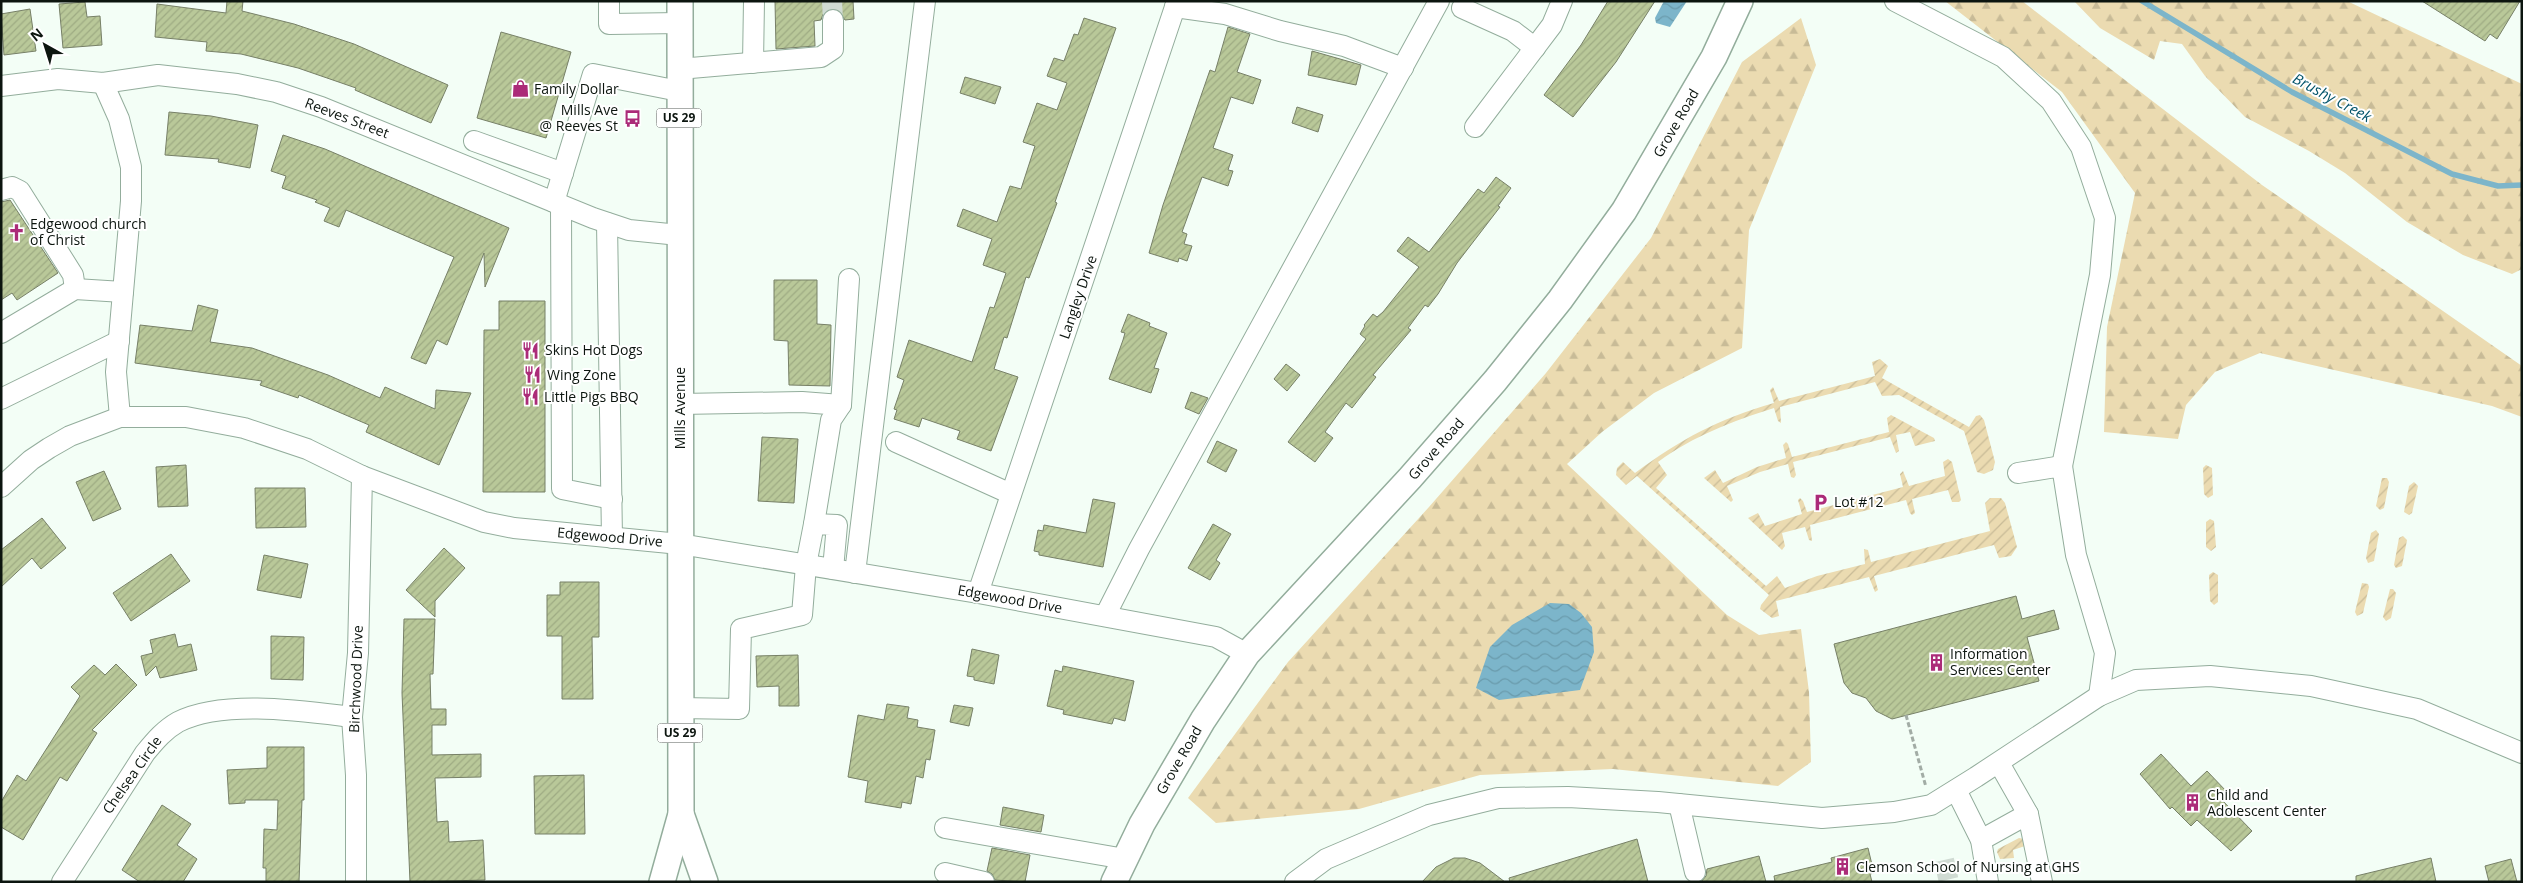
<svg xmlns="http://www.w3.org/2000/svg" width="2523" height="883" viewBox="0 0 2523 883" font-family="'Open Sans',sans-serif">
  <defs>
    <pattern id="forest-firs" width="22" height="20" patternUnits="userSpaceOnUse" patternTransform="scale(1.25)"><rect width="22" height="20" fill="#ebdbb1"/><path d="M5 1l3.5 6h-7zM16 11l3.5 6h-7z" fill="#c8bb97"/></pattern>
    <pattern id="garden-furrows" width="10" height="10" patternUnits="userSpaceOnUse" patternTransform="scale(1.25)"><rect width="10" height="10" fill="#ebdbb1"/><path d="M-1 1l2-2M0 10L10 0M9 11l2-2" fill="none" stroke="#c8bb97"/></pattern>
    <pattern id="water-waves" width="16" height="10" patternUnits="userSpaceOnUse" patternTransform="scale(1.25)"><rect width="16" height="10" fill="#7cb5ca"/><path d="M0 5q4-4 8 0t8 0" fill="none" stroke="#6a9bac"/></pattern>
    <pattern id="building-hatch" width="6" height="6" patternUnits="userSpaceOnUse" patternTransform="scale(1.25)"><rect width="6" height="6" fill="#b9c899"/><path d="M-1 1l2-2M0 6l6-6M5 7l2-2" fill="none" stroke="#9eab83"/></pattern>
  </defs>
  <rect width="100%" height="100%" fill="#f3fef6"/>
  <!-- forest -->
  <g fill="url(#forest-firs)">
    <path d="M1945,1h77l240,184 260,181v51l-30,-11 -232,-53 -45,19 -29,33 -8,34 -74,-7 3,-105 28,-134 -73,-101z"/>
    <path d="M2074,1h273l175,83v185l-10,5 -49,-19 -56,-33 -62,-49 -36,-22 -64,-34 -40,-41 -23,-32 -22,-3 -6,19 -54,-32z"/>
    <path d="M1801,18l15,47 -67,165 -7,118 -88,45 -52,39 -35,32 160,151 32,20 42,-6 8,63 2,70 -33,24 -165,-17 -133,6 -121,34 -143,14 -28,-25 100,-136 141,-155 117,-134 105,-135 91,-176z"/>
  </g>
  <!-- garden -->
  <g fill="url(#garden-furrows)">
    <path d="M1880,359l8,7 -6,12 87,49 7,-11 4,-1 4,5 11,42 -2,8 -9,4 -7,-2 -13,-41 -65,-36 -17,1 -7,-14 -95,25 1,16 -3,-2 -4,-13c-41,13 -81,28 -116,54l9,13 -11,13 110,98 11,-10 8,12 32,-12 48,-12 -1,-15 4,1 3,12 119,-31 -5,-28 5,-5h11l4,5 12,44 -6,9 -12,2 -5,-13 -120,31 4,14 -3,2 -6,-15 -93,24 3,15 -7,2 -12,-9 1,-4 8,-10 -132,-119 -11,9 -10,-10 1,-7 6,-6 12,11c46,-34 83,-54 139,-70l-4,-13 3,-3 6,14 96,-25 -3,-14z"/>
    <path d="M1891,415l43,23 1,3 -20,5 -5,-14 -14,3 3,16 -3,2 -6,-16 -97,25 3,13 -2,3 -3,-1 -3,-13 -28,8 -33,14 6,14 -2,2 -27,-24 11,-8 8,13 34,-16 29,-9 -3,-13 3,-3 2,2 4,13 97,-25 -2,-14z"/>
    <path d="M1948,459l4,3 9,38 -2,2h-7l-4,-12 -36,9 3,14 -3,2 -2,-2 -4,-13 -96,25 2,16 -3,-1 -4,-13 -23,6 3,13 -3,4 -34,-32 10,-5 7,13 37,-12 -4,-14 2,-2 3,3 4,11 96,-25 -3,-13 3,-3 6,15 36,-10 -2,-14z"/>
    <path d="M2206,465l6,3 1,27 -5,3 -4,-4 -1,-26z"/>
    <path d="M2382,478h5l2,4 -5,26 -4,2 -4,-4z"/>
    <path d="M2414,482l4,4 -6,27 -3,2 -5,-3 5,-26z"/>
    <path d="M2210,519l4,2 2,26 -5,4 -5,-4v-25z"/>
    <path d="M2376,530l3,4 -5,27 -6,2 -2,-5 5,-25z"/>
    <path d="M2403,536l4,4 -5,26 -6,2 -2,-3 5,-27z"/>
    <path d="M2213,572l5,3v27l-4,3 -4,-4 -1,-26z"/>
    <path d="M2362,583l6,1 1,3 -6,26 -6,3 -2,-4z"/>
    <path d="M2390,589h3l3,4 -5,25 -5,3 -3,-4z"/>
    <path d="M2019,838l5,1 1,7 -12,4 1,8 -14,1 -3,-7 1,-3z"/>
  </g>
  <!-- water -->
  <g fill="url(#water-waves)">
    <path d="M1664,1h23l-17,26 -14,-4 -1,-5z"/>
    <path d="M1550,603l19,1 12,9 11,14 2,25 -14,38 -81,10 -23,-12 14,-41 22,-22z"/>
  </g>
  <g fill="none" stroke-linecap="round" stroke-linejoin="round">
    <!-- stream -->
    <path stroke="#7cb5ca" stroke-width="5.5" d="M2142,1l150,91 160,82 46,12 24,-1"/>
  </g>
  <!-- building -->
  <g fill="url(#building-hatch)" stroke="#778067">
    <path d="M227,1h16l-1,10 52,13 60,20 94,41 -17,38 -76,-33 1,-2 -58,-20 -57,-14 -35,-3 1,-9 -52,-5 2,-33 69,9z"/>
    <path d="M775,1h78l1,18 -9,1 -7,-10h-10l-5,4 -2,6 -7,1 1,25 -39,3z"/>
    <path d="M1608,1h47l-39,61 -43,55 -29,-22 37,-50z"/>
    <path d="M2422,1h98l-23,38 -7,-5 -5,7z"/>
    <path d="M85,2l2,15 13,-1 2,29 -39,3 -4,-44z"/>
    <path d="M30,9l6,42 -32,4 -3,-41z"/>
    <path d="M1084,18l32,10 -61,174 2,1 -28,75 -3,-1 -19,61 -3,-1 -10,32 24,8 -27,74 -34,-12 3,-8 -38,-13 -3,9 -25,-8 3,-9 -3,-1 10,-29 -7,-3 12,-37 63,22 18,-55 4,1 12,-35 -23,-8 9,-26 -35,-13 6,-17 34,13 13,-36 11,3 14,-43 -12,-4 14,-39 20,7 10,-27 -20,-7 7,-18 10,3 10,-27 4,1z"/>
    <path d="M1228,27l22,7 -13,38 24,8 -8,24 -22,-7 -18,51 20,7 -5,15 5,1 -5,15 -26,-9 -20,55 5,2 -3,10 8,2 -5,15 -8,-3 -1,4 -29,-9 14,-48 47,-135 5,2z"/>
    <path d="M501,32l70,20 -25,86 -69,-20z"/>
    <path d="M1312,51l49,14 -5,20 -48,-10z"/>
    <path d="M965,77l36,10 -6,17 -35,-11z"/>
    <path d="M1297,107l26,8 -5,17 -26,-9z"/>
    <path d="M169,112l42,4 47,9 -8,43 -32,-6 1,-3 -54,-4z"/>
    <path d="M283,135l42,14 184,79 -24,59 -1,-34 -37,92 -10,-5 -11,24 -15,-6 43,-101 -108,-47 -7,17 -15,-6 6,-13 -15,-6 2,-2 -35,-12 4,-12 -15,-5z"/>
    <path d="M1496,177l15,11 -13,18 2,1 -43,56 -19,31 -10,13 -3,-2 -17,23 3,2 -38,45 3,2 -24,31 -6,-5 -21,29 8,6 -18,24 -27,-20 78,-103 -6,-5 5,-8 -1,-1 9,-11 4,3 6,-5 36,-45 -22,-16 11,-14 21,15 49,-63 6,4z"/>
    <path d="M10,200l48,73 -41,27 -5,-7 -11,7v-98z"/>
    <path d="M774,280h43v44l14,1 -1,61 -41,-1 -1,-44 -14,-1z"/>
    <path d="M499,301h46v191h-62l1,-162h15z"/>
    <path d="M198,305l20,5 -8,32 42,6 76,27 52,23 5,-11 50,22 1,-19 35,3 -32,72 -73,-33 3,-7 -70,-30 -1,3 -38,-13 2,-4 -127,-18 5,-38 52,6z"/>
    <path d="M1128,314l22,9 -1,3 18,7 -13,35 5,1 -8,24 -42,-14 14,-39 2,-7 -4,-1z"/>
    <path d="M1286,364l14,11 -13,16 -13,-12z"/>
    <path d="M1191,392l17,6 -9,16 -14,-6z"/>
    <path d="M762,437l36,2 -4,64 -36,-2z"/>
    <path d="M1217,441l20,9 -11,22 -19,-10z"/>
    <path d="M186,465l2,41 -30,1 -2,-40z"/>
    <path d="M104,471l17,38 -28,12 -17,-39z"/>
    <path d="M255,488h50l1,39 -50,1z"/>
    <path d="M1093,499l22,4 -12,64 -64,-12v-3l-5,-1 4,-21 5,1 1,-6 42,8z"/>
    <path d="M42,518l24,30 -25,21 -9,-11 -31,29v-37z"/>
    <path d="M1213,524l18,10 -15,26 4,3 -10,17 -22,-12z"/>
    <path d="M444,548l21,20 -30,33v16l-29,-27z"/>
    <path d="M171,554l19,27 -59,40 -18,-28z"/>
    <path d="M264,555l44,9 -7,34 -44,-8z"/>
    <path d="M560,582h39v55h-7l1,62h-31v-63h-15v-41h13z"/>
    <path d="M2016,596l6,23 32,-9 5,19 -32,8 12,44 -147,38 -16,-8 -10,-13 -14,-5 -8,-10 -10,-39z"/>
    <path d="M404,619h31l-2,55h-3l1,35h15v16h-14v30l49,-1v23l-46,1 2,44 11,-1 1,21 34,-2 2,40 -75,2 -8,-189z"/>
    <path d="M175,634l3,13 13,-3 6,26 -37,8 -4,-12 -10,10 -5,-20 12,-3 -3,-13z"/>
    <path d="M271,636l33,1 -1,43 -32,-1z"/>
    <path d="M972,649l27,6 -5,29 -20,-4v-3l-7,-1z"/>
    <path d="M798,655l1,51h-20v-20l-22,1 -1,-31z"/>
    <path d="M116,664l21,21 -45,45 5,3 -30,48 -7,-4 -37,63 -22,-13v-25l16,-27 9,6 54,-85 -9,-9 23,-22 11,10z"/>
    <path d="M1063,666l71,15 -9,40 -11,-3 -2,6 -49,-10 1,-4 -17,-4 8,-36 7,2z"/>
    <path d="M887,704l22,3 -2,11 11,2 -1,7 18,3 -5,30 -4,-1 -3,19 -7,-2 -5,28 -9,-2 -1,6 -36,-6 3,-21 -20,-4 10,-62 26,5z"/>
    <path d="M954,705l19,3 -4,18 -19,-4z"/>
    <path d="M267,747h37v53h-2l-3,82h-33v-14h-3l1,-39 13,1 1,-30h-33v3l-16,1 -2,-34 40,-2z"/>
    <path d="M2161,754l30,32 16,-15 20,21 -7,6 32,33 -21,20 -34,-31 -6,6 -19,-19 -2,2 -30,-35z"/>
    <path d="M584,775l1,59h-50l-1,-58z"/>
    <path d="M162,805l29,19 -14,21 20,14 -14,23h-43l-18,-12z"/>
    <path d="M1003,807l41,8 -3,17 -41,-7z"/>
    <path d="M1637,839l11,43h-138l-1,-4z"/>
    <path d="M992,848l38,7 -5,27 -30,-2 -3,-6 -5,-3z"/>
    <path d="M1868,848l6,25 -4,1 2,8h-97l-1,-6 58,-14 -1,-4z"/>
    <path d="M1759,856l7,26h-65l5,-6 1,-7z"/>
    <path d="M1454,858h11l15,5 25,19h-83l14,-15z"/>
    <path d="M2431,858l5,24h-80v-6z"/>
    <path d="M2511,859l6,23h-28l-4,-16z"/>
  </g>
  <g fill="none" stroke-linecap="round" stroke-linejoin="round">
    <!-- minor-tunnel -->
    <g stroke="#d0dbd3" stroke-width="20" stroke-dasharray="20 10" stroke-linecap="butt">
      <path d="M832,1l1,19"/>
      <path d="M1944,860l5,22"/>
    </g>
    <defs>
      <g id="minor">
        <path d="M609,1v23l71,-1"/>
        <path d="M1895,1l108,56 48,44 30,46 24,71 -5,57 -38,191"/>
        <path d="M1175,7l50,7 55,17 64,15 59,22"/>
        <path d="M1462,8l51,23 22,17"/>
        <path d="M753,63l1,-62"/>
        <path d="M679,69l142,-12 12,-8v-29"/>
        <path d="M103,83l16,36 12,48v34l-15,171 4,45"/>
        <path d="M1,86l57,-7 45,4 55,-8 79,9 39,8 45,15 272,111 36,12 50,5"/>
        <path d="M1475,127l77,-102 10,-24"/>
        <path d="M474,141l89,32"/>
        <path d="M1,190l11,-3 8,4 53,84 2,14"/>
        <path d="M554,202l39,-128 86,17"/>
        <path d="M561,205l1,284 50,10"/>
        <path d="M607,223l5,315"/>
        <path d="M1,333l74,-44 48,3"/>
        <path d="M1,399l118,-58"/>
        <path d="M680,404l122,-2 39,3"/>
        <path d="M896,442l115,52"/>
        <path d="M2018,473l44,-7 14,89 29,98 -6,43"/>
        <path d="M1,487l30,-27 18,-12 21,-12 50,-19h66l58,11 63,21 55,27 122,46 30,6 166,16 298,49 238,44 31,17"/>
        <path d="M814,524l17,-104 10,-15 8,-126"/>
        <path d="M855,573l70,-572"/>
        <path d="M978,593l199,-592"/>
        <path d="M1105,616l34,-67 300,-548"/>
        <path d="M680,708l59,1 2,-80 61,-14 4,-50 8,-41 23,1 -4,44"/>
        <path d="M1999,763l29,51 14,68"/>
        <path d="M1956,790l25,50 7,42"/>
        <path d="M1679,804l16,68"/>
        <path d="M945,828l180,31"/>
        <path d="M1981,840l47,-26"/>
        <path d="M945,873l39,9"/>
        <path d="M62,882l83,-129c10,-12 19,-23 33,-31 45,-23 125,-11 174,-5"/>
        <path d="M356,882v-107l-4,-58 6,-64 4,-177"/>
        <path d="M1295,882l31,-23 103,-44 69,-17 70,-1 90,5 164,16 72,-6 37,-7 45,-28 123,-81 37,-16 74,-4 101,10 106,23 105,44"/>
      </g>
      <g id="major">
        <path d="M681,814l24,68"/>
        <path d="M662,882l19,-68 -1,-813"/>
        <path d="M1114,882l28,-58 61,-104 44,-66 163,-176 85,-97 65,-81 64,-89 90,-154 26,-56"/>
      </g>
    </defs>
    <!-- minor casing -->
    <use href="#minor" stroke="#93ad9c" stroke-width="22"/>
    <!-- major casing -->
    <use href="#major" stroke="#93ad9c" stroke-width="28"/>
    <!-- path -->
    <path stroke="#a2aca5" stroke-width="3" stroke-dasharray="5 2.5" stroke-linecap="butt" d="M1906,715l20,72"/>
    <!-- minor -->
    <use href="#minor" stroke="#fff" stroke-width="20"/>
    <!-- major -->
    <use href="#major" stroke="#fff" stroke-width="25"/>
  </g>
  <!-- icons -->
  <defs>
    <symbol id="shop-bare" viewBox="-9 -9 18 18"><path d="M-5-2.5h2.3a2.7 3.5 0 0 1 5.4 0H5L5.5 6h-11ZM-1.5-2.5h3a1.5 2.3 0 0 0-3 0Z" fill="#ab2b78" stroke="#fff" stroke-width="2.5" paint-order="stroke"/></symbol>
    <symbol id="bus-bare" viewBox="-9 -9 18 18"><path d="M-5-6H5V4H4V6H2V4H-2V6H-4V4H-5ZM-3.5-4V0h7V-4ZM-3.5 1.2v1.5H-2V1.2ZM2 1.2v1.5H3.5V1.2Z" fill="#ab2b78" stroke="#fff" stroke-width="2.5" paint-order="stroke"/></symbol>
    <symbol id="church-bare" viewBox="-9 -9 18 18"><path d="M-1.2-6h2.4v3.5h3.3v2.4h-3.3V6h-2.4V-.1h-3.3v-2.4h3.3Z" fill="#ab2b78" stroke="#fff" stroke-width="2.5" paint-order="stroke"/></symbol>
    <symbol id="restaurant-bare" viewBox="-9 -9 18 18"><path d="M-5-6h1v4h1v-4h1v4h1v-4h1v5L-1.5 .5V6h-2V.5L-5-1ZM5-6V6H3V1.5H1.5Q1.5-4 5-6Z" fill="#ab2b78" stroke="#fff" stroke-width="2.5" paint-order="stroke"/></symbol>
    <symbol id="parking-bare" viewBox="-9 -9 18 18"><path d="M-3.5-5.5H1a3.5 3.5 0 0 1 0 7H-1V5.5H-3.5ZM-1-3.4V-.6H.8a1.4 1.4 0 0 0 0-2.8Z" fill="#ab2b78" stroke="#fff" stroke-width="2.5" paint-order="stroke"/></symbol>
    <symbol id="building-bare" viewBox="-9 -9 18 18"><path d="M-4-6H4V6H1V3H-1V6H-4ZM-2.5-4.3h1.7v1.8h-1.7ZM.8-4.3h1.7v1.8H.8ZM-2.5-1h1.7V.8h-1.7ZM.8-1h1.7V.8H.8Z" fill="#ab2b78" stroke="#fff" stroke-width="2.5" paint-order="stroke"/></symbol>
  </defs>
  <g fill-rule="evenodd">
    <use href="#shop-bare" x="508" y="76" width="25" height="25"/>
    <use href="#bus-bare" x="620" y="106" width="25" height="25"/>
    <use href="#church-bare" x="4" y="220" width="25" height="25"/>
    <use href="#restaurant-bare" x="518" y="338" width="25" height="25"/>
    <use href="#restaurant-bare" x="520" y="362" width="25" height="25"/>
    <use href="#restaurant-bare" x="518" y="384" width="25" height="25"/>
    <use href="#parking-bare" x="1808" y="490" width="25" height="25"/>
    <use href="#building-bare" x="1924" y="650" width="25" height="25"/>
    <use href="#building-bare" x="2180" y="790" width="25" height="25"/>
    <use href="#building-bare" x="1830" y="854" width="25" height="25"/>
  </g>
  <g text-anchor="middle" stroke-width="4" stroke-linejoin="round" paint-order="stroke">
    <!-- shield labels -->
    <g fill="#fff" stroke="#555b57" stroke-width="1">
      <rect x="656.5" y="108.5" width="45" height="19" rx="4"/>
      <rect x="657.5" y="723.5" width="45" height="19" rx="4"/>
    </g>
    <g font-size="12" font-weight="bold" fill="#0c150f">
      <text x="679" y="122">US 29</text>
      <text x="680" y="737">US 29</text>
    </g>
    <!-- poi labels -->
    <g font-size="14" fill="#0c150f" stroke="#fff" text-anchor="start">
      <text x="534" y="94">Family Dollar</text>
      <text x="618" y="115" text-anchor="end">Mills Ave<tspan x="618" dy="16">@ Reeves St</tspan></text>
      <text x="30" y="229">Edgewood church<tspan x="30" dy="16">of Christ</tspan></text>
      <text x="545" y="355">Skins Hot Dogs</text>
      <text x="547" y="380">Wing Zone</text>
      <text x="544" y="402">Little Pigs BBQ</text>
      <text x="1834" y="507">Lot #12</text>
      <text x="1950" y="659">Information<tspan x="1950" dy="16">Services Center</tspan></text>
      <text x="2207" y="800">Child and<tspan x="2207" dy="16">Adolescent Center</tspan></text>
      <text x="1856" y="872">Clemson School of Nursing at GHS</text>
    </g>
    <!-- street labels -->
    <g font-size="14" fill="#0c150f" stroke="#fff">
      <text transform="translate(347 118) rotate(21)" y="5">Reeves Street</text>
      <text transform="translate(1676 123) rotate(-60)" y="5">Grove Road</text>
      <text transform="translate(1078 297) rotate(-71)" y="5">Langley Drive</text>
      <text transform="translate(680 408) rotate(-90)" y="5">Mills Avenue</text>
      <text transform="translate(1436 449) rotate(-49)" y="5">Grove Road</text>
      <text transform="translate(610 537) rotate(5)" y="5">Edgewood Drive</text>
      <text transform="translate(1010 599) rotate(10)" y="5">Edgewood Drive</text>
      <text transform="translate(356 679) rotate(-88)" y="5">Birchwood Drive</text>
      <text transform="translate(1179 760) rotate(-60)" y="5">Grove Road</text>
      <text transform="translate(132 775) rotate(-55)" y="5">Chelsea Circle</text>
    </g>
    <!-- water labels -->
    <g font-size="15" font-style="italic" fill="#03546a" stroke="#fff">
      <text transform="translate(2332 98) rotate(28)" y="5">Brushy Creek</text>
    </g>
  </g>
  <!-- border -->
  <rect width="2523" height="883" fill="none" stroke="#0c150f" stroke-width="5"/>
  <!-- north arrow -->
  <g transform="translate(45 45) rotate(321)" stroke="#ffffff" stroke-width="4" paint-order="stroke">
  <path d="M0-4L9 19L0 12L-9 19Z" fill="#0c150f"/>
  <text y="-8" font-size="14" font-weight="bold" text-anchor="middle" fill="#0c150f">N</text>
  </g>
</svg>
